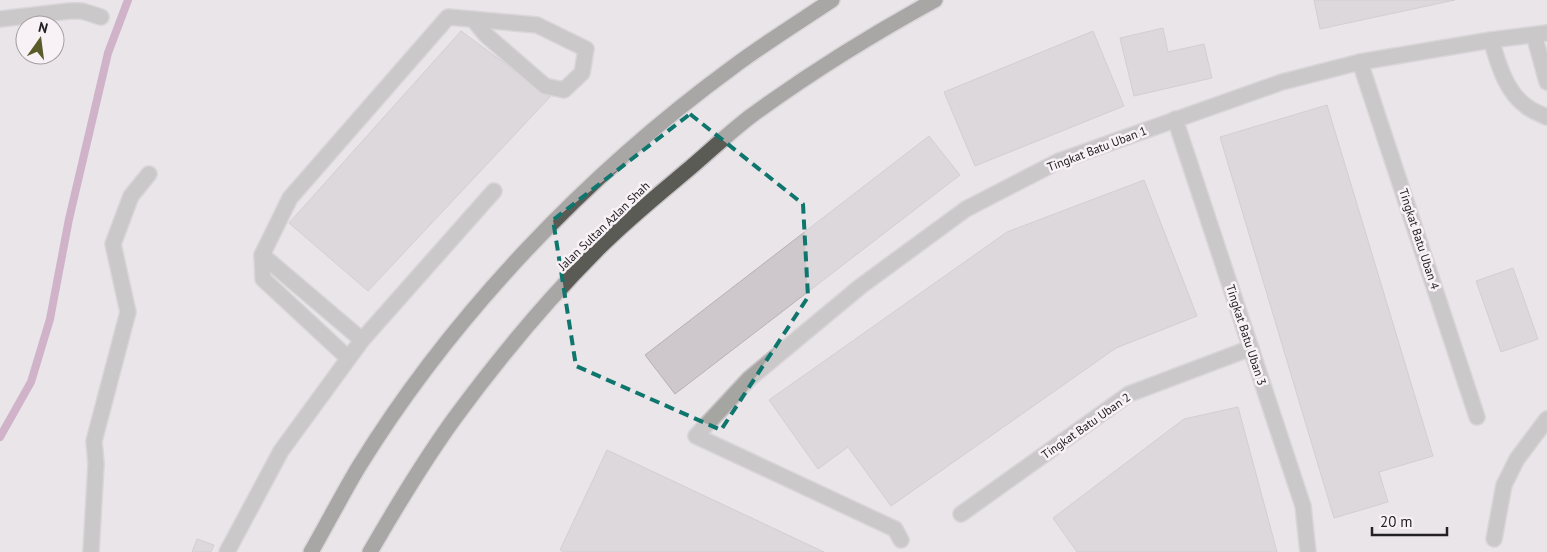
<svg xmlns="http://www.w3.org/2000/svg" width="1547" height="552" viewBox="0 0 1547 552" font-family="'PT Sans',sans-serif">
  <rect width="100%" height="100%" fill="#eae5e9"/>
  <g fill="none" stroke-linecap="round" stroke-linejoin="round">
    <!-- stream -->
    <path stroke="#b275a1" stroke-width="8" d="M0,437l31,-55 19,-63 19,-100 39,-166 20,-53"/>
  </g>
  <!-- building -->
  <g fill="#cec8cc" stroke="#b6b1b4">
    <path d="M1314,0h141l-135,29z"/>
    <path d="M1163,28l5,24 36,-8 8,34 -78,18 -14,-58z"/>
    <path d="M461,31l89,66 -182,194 -79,-68z"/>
    <path d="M1093,31l31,75 -149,60 -31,-74z"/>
    <path d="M1327,105l106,351 -54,16 9,30 -54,16 -114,-381z"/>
    <path d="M929,136l31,39 -285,219 -30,-39z"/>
    <path d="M1144,180l53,136 -81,32 -225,158 -43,-59 -30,22 -49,-69 238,-168z"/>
    <path d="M1513,268l25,71 -37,13 -25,-71z"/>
    <path d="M1238,407l39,145h-200l-24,-34 131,-99z"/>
    <path d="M607,450l217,102h-260l-4,-2z"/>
    <path d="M197,539l17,6 -3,7h-19z"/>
  </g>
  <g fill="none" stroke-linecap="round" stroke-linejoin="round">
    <defs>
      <g id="minor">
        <path d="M0,19l69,-8h13l19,6"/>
        <path d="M1534,35l13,47"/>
        <path d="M1491,40c7,22 14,51 35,66 6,5 14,8 21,11"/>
        <path d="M1360,62l117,355"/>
        <path d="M1175,119l128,387 5,46"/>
        <path d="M262,255l100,85"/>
        <path d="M348,358l-85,-79 -1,-24 28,-57 158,-181 89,8 49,24 -4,24 -18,17 -19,-4 -59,-51 -13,-16"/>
        <path d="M961,514l168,-120 122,-46"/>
        <path d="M1494,539l10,-54 13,-26 30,-40"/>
        <path d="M901,540l-6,-11 -199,-93 53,-57 112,-93 105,-77 93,-48 223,-79 78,-20 131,-22 56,-7"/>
        <path d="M91,552l5,-88 -2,-23 34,-129 -15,-68 18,-48 18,-22"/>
        <path d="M227,552l54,-101 81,-111 132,-149"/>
      </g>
      <g id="highway">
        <path d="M311,552c16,-28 31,-57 47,-84 94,-153 230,-295 375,-401 32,-24 66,-45 99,-67"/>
        <path d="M370,552c26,-45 53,-90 84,-133 44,-60 92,-118 145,-171 29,-29 60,-54 91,-80 20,-17 40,-36 61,-52 59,-43 120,-81 184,-116"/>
      </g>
    </defs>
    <!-- minor casing -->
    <use href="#minor" stroke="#c6c2c5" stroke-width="18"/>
    <!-- highway casing -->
    <use href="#highway" stroke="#c6c2c5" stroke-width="18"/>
    <!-- minor -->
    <use href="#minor" stroke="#a5a5a2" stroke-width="15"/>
    <!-- highway -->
    <use href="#highway" stroke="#5b5b56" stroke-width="15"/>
  </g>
  <!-- marked area -->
  <path d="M0 0H1547V552H0ZM690,114l113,90 5,93 -87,133 -145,-64 -23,-146z" fill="#eae5e9" fill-opacity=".55" fill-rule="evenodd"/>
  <path fill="none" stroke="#0f766e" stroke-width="4" stroke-dasharray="10 6" stroke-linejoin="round" d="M690,114l113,90 5,93 -87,133 -145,-64 -23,-146z"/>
  <g text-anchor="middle" stroke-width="5" stroke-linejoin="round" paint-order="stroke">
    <!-- street labels -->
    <g font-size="12" fill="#232122" stroke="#f8f2f6">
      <text transform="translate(1097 149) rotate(-21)" y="4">Tingkat Batu Uban 1</text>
      <text transform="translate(604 226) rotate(-44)" y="4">Jalan Sultan Azlan Shah</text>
      <text transform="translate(1419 239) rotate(72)" y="4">Tingkat Batu Uban 4</text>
      <text transform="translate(1246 335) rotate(72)" y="4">Tingkat Batu Uban 3</text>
      <text transform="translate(1086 426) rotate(-35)" y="4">Tingkat Batu Uban 2</text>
    </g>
  </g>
  <!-- north arrow -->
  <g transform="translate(40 40) rotate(14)"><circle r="24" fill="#f8f2f6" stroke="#a39ea1"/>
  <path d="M0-4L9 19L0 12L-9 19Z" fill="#5a5b28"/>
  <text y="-8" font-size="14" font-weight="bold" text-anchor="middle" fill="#232122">N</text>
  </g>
  <!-- scale -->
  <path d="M1372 527v8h75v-8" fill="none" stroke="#232122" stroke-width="2.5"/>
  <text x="1380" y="527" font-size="15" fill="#232122" stroke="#f8f2f6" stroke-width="4" paint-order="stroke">20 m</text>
</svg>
